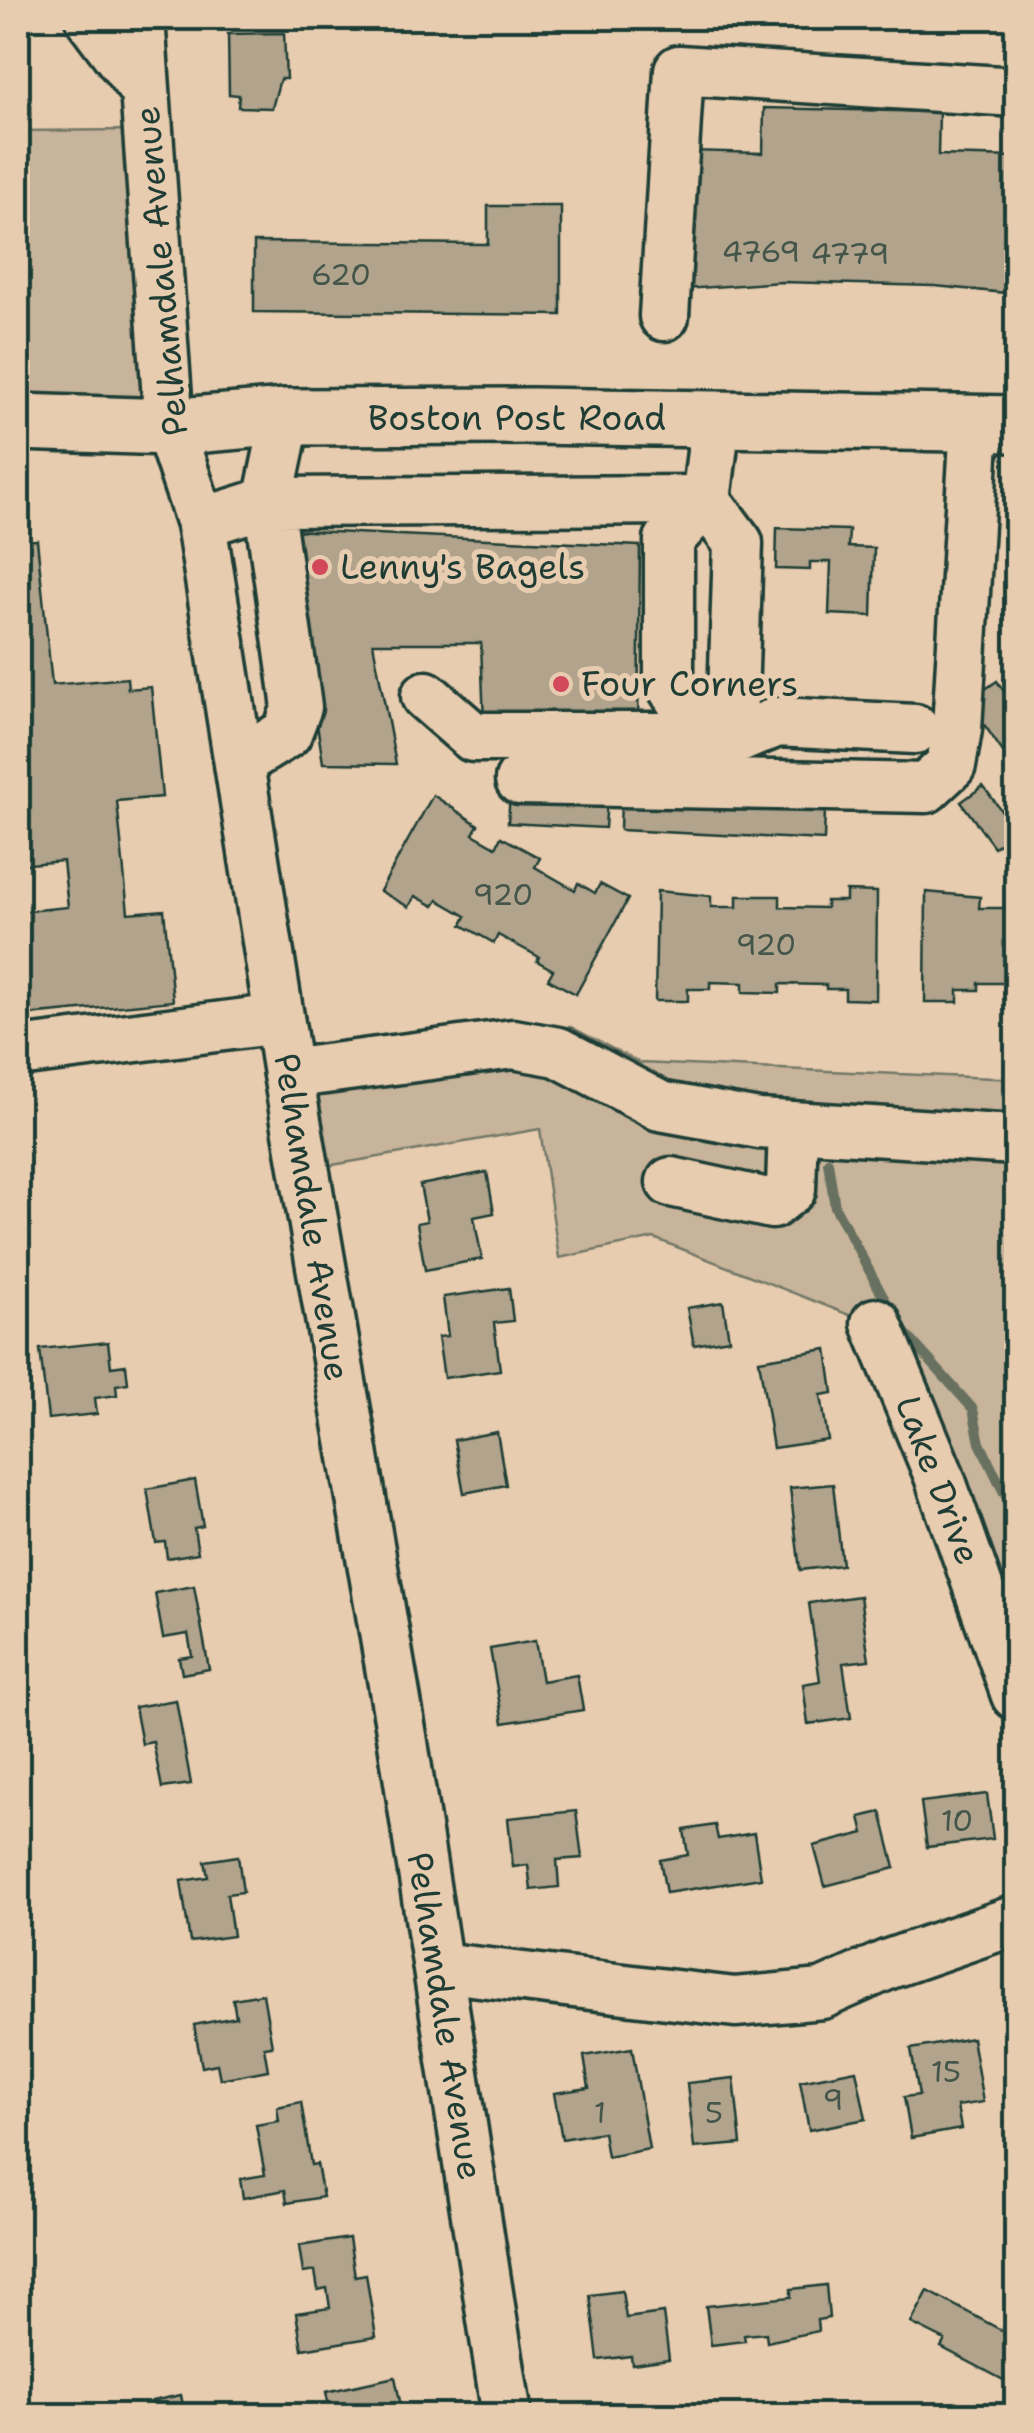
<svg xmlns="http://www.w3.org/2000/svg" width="1034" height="2433" viewBox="0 0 1034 2433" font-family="'Shantell Sans',sans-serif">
  <rect width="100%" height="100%" fill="#e8ccaf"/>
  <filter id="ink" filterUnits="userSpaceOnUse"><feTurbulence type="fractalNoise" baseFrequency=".01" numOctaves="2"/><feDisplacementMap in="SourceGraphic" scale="20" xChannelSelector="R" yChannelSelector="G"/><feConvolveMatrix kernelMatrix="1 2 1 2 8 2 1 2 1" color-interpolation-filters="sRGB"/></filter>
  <g filter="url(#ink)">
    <!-- green -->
    <g fill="#c7b49a" stroke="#737867" stroke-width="2.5">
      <path d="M134,130l35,297 -151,3v-299z"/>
      <path d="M571,1027l69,36 376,16v577l-116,-321 -246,-97 -95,20 -19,-129 -242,42 -18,-122z"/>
    </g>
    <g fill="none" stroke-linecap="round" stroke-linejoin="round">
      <!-- stream -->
      <g stroke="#687160" stroke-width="10">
        <path d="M828,1162l7,45 56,104"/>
        <path d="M899,1326l74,83 7,34 28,58 8,28"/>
      </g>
    </g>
    <!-- building -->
    <g fill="#b1a38c" stroke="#1f3d34" stroke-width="2.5">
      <path d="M284,33l2,46h-6l-8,29 -34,-1 1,-12 -10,-1 -1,-60z"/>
      <path d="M764,108l175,4 -1,43 78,2v137l-81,-8 -154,-4 -95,7 3,-138 74,2z"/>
      <path d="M488,206h73v109l-307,-3v-70l234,2z"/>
      <path d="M777,528l72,2 -1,17 26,1 -2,68 -43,-2 2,-52h-21v8l-34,-1z"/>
      <path d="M287,530l353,16 -2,184 -154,-6 -3,-81h-108l23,121 -73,-1z"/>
      <path d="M37,540l15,145 75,-7 1,11 23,-2 11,110 -45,4 11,112 36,-3 9,91 -155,15v-104l50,-5 -5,-46 -45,4v-324z"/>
      <path d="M997,681l19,28v62l-48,-70z"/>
      <path d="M983,786l33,44 -22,17 -33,-45z"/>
      <path d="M510,793l97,5 -2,30 -97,-5z"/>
      <path d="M433,795l45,30 -5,9 23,13 5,-10 39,21 -5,9 40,23 3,-7 17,10 5,-9 28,15 -52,95 -28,-15 5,-9 -16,-9 2,-4 -41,-22 -4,8 -32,-18 4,-9 -28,-16 -4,6 -19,-10 -6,11 -29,-16z"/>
      <path d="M621,800l204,9 -1,31 -204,-10z"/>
      <path d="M657,891l54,5v11h26v-11h43v11l46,1v-7h20v-10l31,1 -1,108 -31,-1v-10h-19v-4l-46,-1v9l-37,-1v-9l-33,-1v7h-22v12h-33z"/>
      <path d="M926,892l54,5 -1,11h27v-12h10v97h-3v-10h-34v7h-21v12h-33z"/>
      <path d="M487,1172l7,41 -20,4 8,42 -57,11 -8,-47 10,-2 -7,-36z"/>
      <path d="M509,1288l4,33 -19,2 6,47 -56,8 -6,-41 10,-1 -5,-39z"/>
      <path d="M723,1302l6,37 -35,6 -7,-37z"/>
      <path d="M27,1335l3,51h-12v-50z"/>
      <path d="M108,1342l3,25 15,-2 2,18 -12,2 1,10 -22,3 2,16 -49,5 -8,-70z"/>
      <path d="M827,1349l6,44 -12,2 7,45 -55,8 -14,-88z"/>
      <path d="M497,1432l9,53 -42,8 -10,-53z"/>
      <path d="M195,1480l8,46 -9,2 4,25 -31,5 -2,-16 -9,1 -9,-54z"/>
      <path d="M833,1484l9,81 -42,5 -10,-82z"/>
      <path d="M194,1586l15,83 -27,5 -3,-16 13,-2 -4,-22 -25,4 -8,-45z"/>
      <path d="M860,1596l9,64 -26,3 8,55 -43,6 -5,-40 17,-3 -11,-78z"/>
      <path d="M535,1641l7,40 35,-6 6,35 -80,13 -13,-74z"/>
      <path d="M176,1700l15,84 -29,4 -9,-46 -11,2 -7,-37z"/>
      <path d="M987,1794l6,45 -66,8 -6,-45z"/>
      <path d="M576,1811l6,47 -25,2 2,27 -28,3 -3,-25 -15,2 -5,-49z"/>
      <path d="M881,1812l14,56 -70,18 -11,-40 50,-13 -4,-16z"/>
      <path d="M715,1825l3,14 36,-6 7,45 -95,15 -6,-33 28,-5 -4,-25z"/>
      <path d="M238,1856l5,36 -16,2 6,42 -43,6 -9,-61 27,-4 -3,-16z"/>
      <path d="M263,1994l9,52 -8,1 4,23 -48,9 -3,-15 -15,3 -8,-42 42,-8 -3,-18z"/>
      <path d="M972,2038l11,64 -26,4 4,23 -50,9 -7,-41 15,-2 -8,-46z"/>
      <path d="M632,2048l17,101 -42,8 -4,-25 -41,7 -8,-46 35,-5 -5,-32z"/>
      <path d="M856,2070l10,49 -57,11 -9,-49z"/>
      <path d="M734,2078l7,66 -47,4 -7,-65z"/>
      <path d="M301,2102l10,63 6,-1 6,33 -36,6 -2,-13 -42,8 -3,-19 25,-4 -9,-50 23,-4 -2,-14z"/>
      <path d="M349,2238l6,38 11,-2 10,63 -74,12 -6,-36 34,-5 -3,-20 -9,2 -3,-19 -12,2 -4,-27z"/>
      <path d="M826,2285l3,33 -12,2 1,11 -51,11 -1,-9 -22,2 1,6 -34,4 -5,-39 85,-9v-8z"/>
      <path d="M622,2291l4,27 37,-5 6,46 -37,5 -1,-8 -33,4 -8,-65z"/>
      <path d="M928,2291l88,47 -3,47 -72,-38 4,-7 -34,-17z"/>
      <path d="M395,2377l8,39h-72l-5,-24z"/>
      <path d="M181,2395l4,21h-31l-2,-15z"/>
    </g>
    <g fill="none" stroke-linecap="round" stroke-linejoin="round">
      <defs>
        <g id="minor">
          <path d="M90,18l54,72"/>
          <path d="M140,18l29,409 32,96 87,551 114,662 105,680"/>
          <path d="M664,316l15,-246 337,22"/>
          <path d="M706,500l32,43 -5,157 -29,37 -35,-55v-142l37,-40 10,-80"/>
          <path d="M201,523l67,-21 18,-85"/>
          <path d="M426,696l47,41h268l36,-15 138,7"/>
          <path d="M240,762l47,-29 10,-26 -29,-205 438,-2"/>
          <path d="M520,780l406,8 25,-23 6,-36 18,-306"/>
          <path d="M18,1052l261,-33"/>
          <path d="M288,1074l225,-30 45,8 102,54 99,18 257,16"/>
          <path d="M671,1182l101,22 19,-15 2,-62"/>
          <path d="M876,1323l62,150 78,222"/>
          <path d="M438,1967l297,35 87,-8 67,-30 127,-44"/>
        </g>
        <path id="major" d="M18,422l151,5 117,-10 246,-1 484,8"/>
      </defs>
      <!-- minor casing -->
      <use href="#minor" stroke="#1f3d34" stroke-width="55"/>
      <!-- major casing -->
      <use href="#major" stroke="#1f3d34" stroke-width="62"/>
      <!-- minor -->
      <use href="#minor" stroke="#e8ccaf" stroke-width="48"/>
      <!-- major -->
      <use href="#major" stroke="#e8ccaf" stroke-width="55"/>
    </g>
  </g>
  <!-- markers -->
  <g fill="#d1495b" stroke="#e8ccaf" stroke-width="4">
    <circle cx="320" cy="567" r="10"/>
    <circle cx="561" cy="684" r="10"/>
  </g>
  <g text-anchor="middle" stroke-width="10" stroke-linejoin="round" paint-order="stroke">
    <!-- number labels -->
    <g font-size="30" fill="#44564a">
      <text x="761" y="262">4769</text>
      <text x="850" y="264">4779</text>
      <text x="341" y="285">620</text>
      <text x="503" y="905">920</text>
      <text x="766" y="955">920</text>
      <text x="957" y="1831">10</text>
      <text x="946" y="2082">15</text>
      <text x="833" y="2110">9</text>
      <text x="600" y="2123">1</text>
      <text x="714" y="2123">5</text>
    </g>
    <!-- street labels -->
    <g font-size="35" fill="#1f3d34" stroke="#e8ccaf">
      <text transform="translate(161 271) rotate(-95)" y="12">Pelhamdale Avenue</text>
      <text x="517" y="430">Boston Post Road</text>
      <text transform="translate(312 1217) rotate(81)" y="12">Pelhamdale Avenue</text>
      <text transform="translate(938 1480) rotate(69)" y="12">Lake Drive</text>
      <text transform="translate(445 2016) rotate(81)" y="12">Pelhamdale Avenue</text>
    </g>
    <!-- poi labels -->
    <g font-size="35" fill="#1f3d34" stroke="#e8ccaf" text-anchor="start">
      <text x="340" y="579">Lenny's Bagels</text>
      <text x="581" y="696">Four Corners</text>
    </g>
  </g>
  <!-- margin -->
  <rect width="1034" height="2433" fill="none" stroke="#e8ccaf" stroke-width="60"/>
  <rect x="30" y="30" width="974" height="2373" fill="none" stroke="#1f3d34" stroke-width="4" filter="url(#ink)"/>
</svg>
